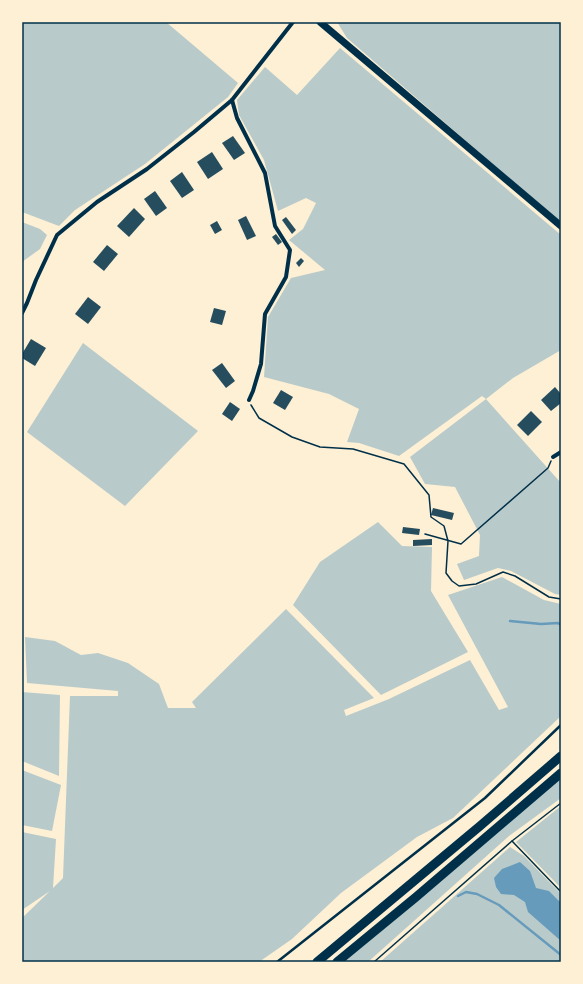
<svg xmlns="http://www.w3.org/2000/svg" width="583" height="984" viewBox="0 0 583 984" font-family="Barlow,sans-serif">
  <rect width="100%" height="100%" fill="#fdf0d5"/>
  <!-- green -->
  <g fill="#b9caca">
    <path d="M22,22h144l72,61 -10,14 -83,67 -70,46 -16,16 -37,-14z"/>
    <path d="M337,22h224v200l-51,-43 -163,-141z"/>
    <path d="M340,48l221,187v115l-48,28 -27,21 75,84v112l-6,-1 -44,-23 -13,-3 -34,12 -7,-16 22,-8 1,-21 -25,-48 -30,-3 -15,-27 76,-58 -4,-3 -83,60 -40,-13 -12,-1 12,-33 -30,-15 -65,-17 4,-60 23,-39 34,-8 -36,-30 14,-11 13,-26 -10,-5 -28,13 -14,-51 -25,-45 -2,-15 28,-33 32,28z"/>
    <path d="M22,222l18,7 7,6 -7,14 -18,13z"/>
    <path d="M83,343l115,88 -73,75 -98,-74z"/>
    <path d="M378,522l24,24 30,1 -1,44 37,61 -87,43 -88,-90 27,-43z"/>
    <path d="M502,577l42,23 17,4v112l-108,102 -36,19 -76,56 -49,46 -33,23h-237v-44l28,-27 -28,19v-78l34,7 -3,49 10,-10 7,-182h48v-5l-91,-8 -2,-46 30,4 26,14 17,-2 30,10 31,21 9,24h28l-4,-6 94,-93 88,89 -30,12 2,6 43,-17 81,-39 29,50 9,-3 -60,-112z"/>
    <path d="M22,692l38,3 -1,81 -37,-15z"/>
    <path d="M22,770l39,15 -9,46 -30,-6z"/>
    <path d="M561,771v27l-52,38 -141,126h-33z"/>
    <path d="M561,806v82l-45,-46z"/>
    <path d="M510,847l14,9 37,38v68h-181z"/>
  </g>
  <!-- water -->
  <path fill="#669bbc" d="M520,862l10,9 6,17 13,3 12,12v38l-33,-29 -3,-10 -11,-7 -13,-1 -5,-7 -2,-9 8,-9z"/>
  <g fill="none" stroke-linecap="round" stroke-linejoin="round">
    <!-- stream -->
    <g stroke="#669bbc" stroke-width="2.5">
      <path d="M510,621l31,3 17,-1 3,2"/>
      <path d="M458,896l8,-4 11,2 22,11 62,50"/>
    </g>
  </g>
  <!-- building -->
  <g fill="#264d5e">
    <path d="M233,136l12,17 -11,7 -12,-17z"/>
    <path d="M212,152l11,17 -15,10 -11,-17z"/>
    <path d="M182,172l12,18 -12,8 -12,-17z"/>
    <path d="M155,191l12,17 -11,8 -12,-17z"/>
    <path d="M134,208l11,11 -16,18 -12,-11z"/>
    <path d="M246,216l10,20 -9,4 -9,-20z"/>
    <path d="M286,217l10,13 -4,4 -10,-14z"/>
    <path d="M217,221l5,9 -7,4 -5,-9z"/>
    <path d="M276,234l6,8 -4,3 -6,-8z"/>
    <path d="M107,245l11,9 -14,17 -11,-9z"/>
    <path d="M301,258l3,3 -5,6 -3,-4z"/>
    <path d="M88,297l13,10 -13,17 -13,-10z"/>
    <path d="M214,308l12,3 -4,14 -12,-3z"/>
    <path d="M31,339l15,9 -11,18 -13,-8v-4z"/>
    <path d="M222,363l13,18 -9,7 -14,-18z"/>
    <path d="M555,387l6,7v9l-10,8 -10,-11z"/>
    <path d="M281,390l12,7 -8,13 -12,-7z"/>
    <path d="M230,402l10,7 -8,12 -10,-7z"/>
    <path d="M531,411l11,11 -14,14 -11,-11z"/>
    <path d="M433,508l21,5 -2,7 -21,-5z"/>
    <path d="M403,527l17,2 -1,6 -17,-2z"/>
    <path d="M432,539v6l-19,1v-6z"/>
  </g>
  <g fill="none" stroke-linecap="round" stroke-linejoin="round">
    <!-- path -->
    <g stroke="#003049" stroke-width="1.5">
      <path d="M251,405l8,13 33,19 28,10 33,2 51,15 25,31 2,22 13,9 4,15 -2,32 6,8 7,5 17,-2 27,-12 12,4 34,21 12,2"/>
      <path d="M425,534l36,10 87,-76 3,-7"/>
      <path d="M512,841l49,51"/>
      <path d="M374,962l138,-121 49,-38"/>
    </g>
    <!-- service -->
    <path stroke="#003049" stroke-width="2.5" d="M277,962l208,-164 76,-73"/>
    <!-- minor -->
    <g stroke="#003049" stroke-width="4">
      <path d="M232,100l5,18 28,55 10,53 15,24 -4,27 -21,37 -4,50 -8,27 -4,9"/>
      <path d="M22,313l5,-10 9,-23 21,-45 40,-33 50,-33 47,-37 38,-32 61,-78"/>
      <path d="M553,457l8,-5"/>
    </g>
    <!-- secondary -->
    <path stroke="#003049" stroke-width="7" d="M320,22l241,204"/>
    <!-- motorway -->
    <g stroke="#003049" stroke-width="9">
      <path d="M317,962l163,-136 81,-70"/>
      <path d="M337,962l79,-65 145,-124"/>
    </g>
  </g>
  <!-- border -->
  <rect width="583" height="984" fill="none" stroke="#fdf0d5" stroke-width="46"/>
  <rect x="23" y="23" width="537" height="938" fill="none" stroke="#003049" stroke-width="1.5"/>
</svg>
